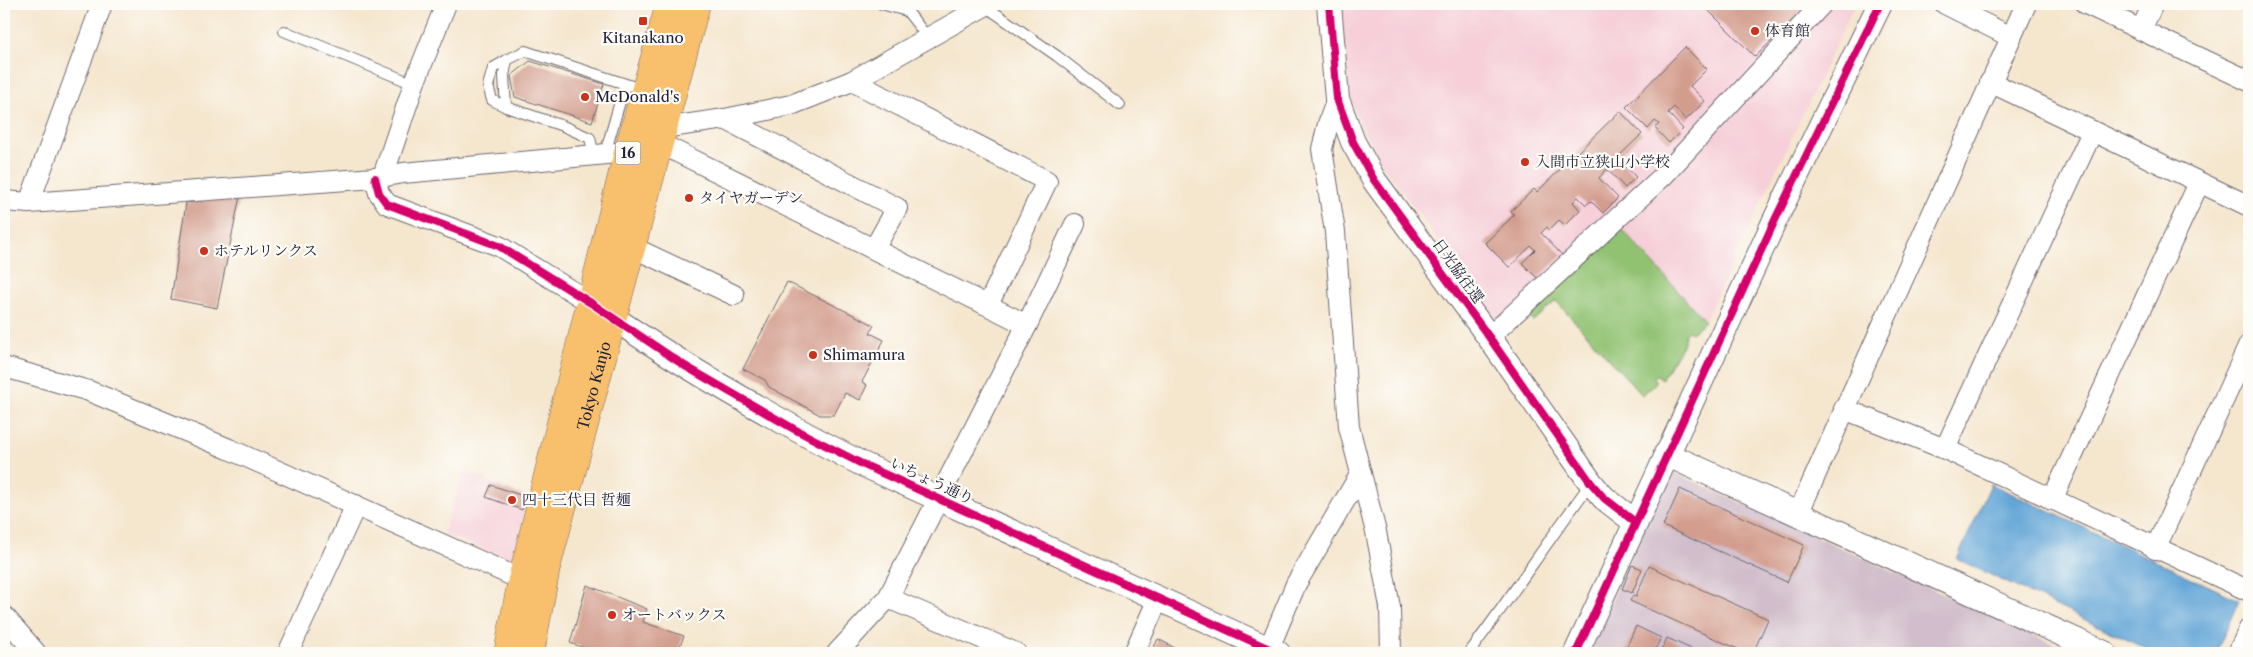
<svg xmlns="http://www.w3.org/2000/svg" width="2253" height="657" viewBox="0 0 2253 657" font-family="'Libre Caslon Text','Noto Serif JP',serif">
  <rect width="100%" height="100%" fill="#fdfcf7"/>
  <filter id="ink" filterUnits="userSpaceOnUse"><feTurbulence type="fractalNoise" baseFrequency=".02" numOctaves="2"/><feDisplacementMap in="SourceGraphic" scale="10" xChannelSelector="R" yChannelSelector="G"/><feConvolveMatrix kernelMatrix="1 2 1 2 8 2 1 2 1" color-interpolation-filters="sRGB"/></filter>
  <filter id="wash" filterUnits="userSpaceOnUse"><feTurbulence type="fractalNoise" baseFrequency=".0096" numOctaves="4" result="noise"/><feDisplacementMap in="SourceGraphic" scale="20" xChannelSelector="R" yChannelSelector="G"/><feGaussianBlur stdDeviation="1.12" result="paint"/><feColorMatrix in="noise" values="0 0 0 0 0 0 0 0 0 0 0 0 0 0 0 0 0 1.4 0 .05"/><feComposite in="paint" operator="in"/></filter>
  <g filter="url(#wash)">
    <rect width="100%" height="100%" fill="#f5e6ce"/>
    <!-- built -->
    <g fill="#f6cfd9">
      <path d="M1341,4h472l-151,167 -164,151 -125,-170 -24,-56z"/>
      <path d="M1832,4h23l-150,317 -83,-92z"/>
      <path d="M464,471l64,26 -14,64 -71,-27z"/>
    </g>
    <!-- industrial -->
    <path fill="#d1bdcb" d="M1669,470l404,183h-484z"/>
    <!-- green -->
    <path fill="#91c272" stroke="#5a7256" d="M1622,229l83,92 -13,12 -4,-2 -3,3 -1,8 -22,37 -5,-4 -3,2 2,6 -14,12 -86,-94 -23,20 -5,-6z"/>
    <!-- water -->
    <path fill="#63a6d7" stroke="#426489" d="M1991,484l248,116 -23,53h-61l-198,-94z"/>
    <g id="blocks">
      <!-- building -->
      <g fill="#d39d8e">
        <path d="M1706,4h103l-54,53 -51,-51z"/>
        <path d="M1685,47l22,22 -17,17 15,15 -19,19 -12,-13 -6,6 15,16 -14,14 -14,-15 4,-4 -4,-3 -7,8 -22,-22z"/>
        <path d="M530,61l74,23 -12,38 -77,-25 -4,-21z"/>
        <path d="M496,75l5,1v25l-8,-8z"/>
        <path d="M1620,111l22,23 -25,24 19,19 -11,11 -18,-19 -8,9 19,20 -15,15 -12,-12 -5,4 -8,-8 -5,5 7,8 -15,15 -6,-5 -10,10 -2,-3 -6,6 21,22 -24,24 -16,-16 13,-13 -4,-4 -22,21 -24,-24 29,-28 -3,-4 23,-22 3,3z"/>
        <path d="M240,196l-23,112 -46,-9 15,-96z"/>
        <path d="M787,282l87,43 -4,8 14,7 -22,42 5,3 -7,15 -15,-7 -11,22h-14l-51,-28 -4,-7 -22,-11z"/>
        <path d="M491,485l35,12 -4,13 -36,-13z"/>
        <path d="M1680,489l124,56 -17,37 -124,-56z"/>
        <path d="M1632,565l10,4 -10,24 -10,-4z"/>
        <path d="M1649,566l119,53 -15,34h-6l-117,-52 3,-6 3,1z"/>
        <path d="M587,585l60,24 -4,13 41,14 -7,17h-78l-29,-10z"/>
        <path d="M1636,626l25,12 -8,15h-29z"/>
        <path d="M1667,638l33,15h-40z"/>
        <path d="M1158,639l17,9 -3,5h-21z"/>
      </g>
    </g>
  </g>
  <g filter="url(#ink)">
    <use href="#blocks" fill-opacity="0" stroke="#6c676e" stroke-width="1"/>
    <g fill="none" stroke-linecap="round" stroke-linejoin="round">
      <defs>
        <g id="service">
          <path d="M881,4l26,7 21,27"/>
          <path d="M985,6l72,50 63,49"/>
          <path d="M284,31l130,53"/>
          <path d="M506,107l-14,-7 -4,-14 5,-18 14,-8"/>
          <path d="M605,154l20,-70"/>
          <path d="M594,155l-4,-17 -27,-12 -57,-19 -2,-31 3,-16 18,-9 119,39"/>
          <path d="M1469,653c42,-56 80,-114 122,-170"/>
        </g>
        <g id="minor">
          <path d="M1945,4l66,33"/>
          <path d="M2086,4l163,77"/>
          <path d="M2141,30l12,-26"/>
          <path d="M852,81l195,100 -59,124"/>
          <path d="M1990,82l259,124"/>
          <path d="M1337,99l-9,25 -6,25 13,83 14,195 27,105 14,75 1,46"/>
          <path d="M725,119l172,89 -23,41"/>
          <path d="M663,128l62,-9 66,-14 61,-24 136,-77"/>
          <path d="M659,143l368,182"/>
          <path d="M383,176l31,-92 32,-80"/>
          <path d="M375,178l4,15 8,11 112,42 92,57"/>
          <path d="M4,201l25,2 346,-25 28,-5 225,-21"/>
          <path d="M29,203l73,-199"/>
          <path d="M632,247l102,48"/>
          <path d="M1489,337l174,-161 159,-172"/>
          <path d="M4,367l85,24 140,58 293,131"/>
          <path d="M1844,409l101,40 304,142"/>
          <path d="M1945,449l147,-317"/>
          <path d="M2052,500l147,-317"/>
          <path d="M1798,514l228,-510"/>
          <path d="M2155,549l94,-204"/>
          <path d="M888,598l128,55"/>
          <path d="M4,616l32,37"/>
          <path d="M288,653l68,-148"/>
          <path d="M837,653l51,-55 139,-273 48,-101"/>
          <path d="M1134,653l24,-54"/>
          <path d="M1267,653l29,-69 65,-111"/>
          <path d="M2238,653l11,-24"/>
        </g>
        <g id="tertiary">
          <path d="M1329,4l8,95 16,43 21,38 115,157 102,146 13,15 31,24"/>
          <path d="M599,308c84,59 172,109 263,156l416,189"/>
          <path d="M1666,454l438,199"/>
          <path d="M1576,653l199,-433 105,-216"/>
        </g>
        <g id="trunk">
          <path d="M508,653l14,-73 106,-428 42,-148"/>
          <path id="s1" d="M530,653l16,-85 150,-564"/>
        </g>
      </defs>
      <!-- service casing -->
      <use href="#service" stroke="#6c676e" stroke-width="12"/>
      <!-- minor casing -->
      <use href="#minor" stroke="#6c676e" stroke-width="22"/>
      <!-- tertiary casing -->
      <use href="#tertiary" stroke="#6c676e" stroke-width="26"/>
      <!-- trunk casing -->
      <use href="#trunk" stroke="#6c676e" stroke-width="29"/>
      <!-- service -->
      <use href="#service" stroke="#fff" stroke-width="10"/>
      <!-- minor -->
      <use href="#minor" stroke="#fff" stroke-width="20"/>
      <!-- tertiary -->
      <use href="#tertiary" stroke="#fff" stroke-width="24"/>
      <!-- trunk -->
      <use href="#trunk" stroke="#f8bf6c" stroke-width="28"/>
      <defs>
        <g id="cycleway">
          <path d="M1329,4l8,95 16,43 21,38 115,157 102,146 13,15 31,24"/>
          <path d="M375,178l4,15 8,11 112,42 92,57 94,63 109,63 68,35 416,189"/>
          <path d="M1576,653l199,-433 105,-216"/>
        </g>
      </defs>
      <!-- cycleway casing -->
      <use href="#cycleway" stroke="#fdfcf7" stroke-width="11"/>
      <!-- cycleway -->
      <use href="#cycleway" stroke="#d6006c" stroke-width="8"/>
    </g>
  </g>
  <!-- markers -->
  <g fill="#c8321e" stroke="#fdfcf7" stroke-width="2">
    <rect x="638" y="16" width="10" height="10" rx="2.5"/>
    <circle cx="1755" cy="31" r="5"/>
    <circle cx="585" cy="97" r="5"/>
    <circle cx="1525" cy="162" r="5"/>
    <circle cx="689" cy="198" r="5"/>
    <circle cx="204" cy="251" r="5"/>
    <circle cx="813" cy="355" r="5"/>
    <circle cx="512" cy="500" r="5"/>
    <circle cx="612" cy="615" r="5"/>
  </g>
  <g text-anchor="middle" stroke-width="4.5" stroke-linejoin="round" paint-order="stroke">
    <!-- shield labels -->
    <rect fill="#fdfcf7" stroke="#646373" stroke-width="1" x="615.5" y="141.5" width="25" height="23" rx="4"/>
    <g font-size="14" font-weight="bold" fill="#22223b">
      <text x="628" y="158">16</text>
    </g>
    <!-- poi labels -->
    <g font-size="15" fill="#22223b" stroke="#fdfcf7" text-anchor="start">
      <text x="1765" y="36">体育館</text>
      <text x="643" y="43" text-anchor="middle">Kitanakano</text>
      <text x="595" y="102">McDonald's</text>
      <text x="1535" y="167">入間市立狭山小学校</text>
      <text x="699" y="203">タイヤガーデン</text>
      <text x="214" y="256">ホテルリンクス</text>
      <text x="823" y="360">Shimamura</text>
      <text x="522" y="505">四十三代目 哲麺</text>
      <text x="622" y="620">オートバックス</text>
    </g>
    <!-- street labels -->
    <g font-size="15" fill="#22223b" stroke="#fdfcf7">
      <text transform="translate(1458 271) rotate(54)" y="5">日光脇往還</text>
      <text dy="5" stroke="none"><textPath href="#s1" startOffset="275">Tokyo Kanjo</textPath></text>
      <text transform="translate(932 481) rotate(25)" y="5">いちょう通り</text>
    </g>
  </g>
  <!-- margin -->
  <rect width="2253" height="657" fill="none" stroke="#fdfcf7" stroke-width="20"/>
</svg>
